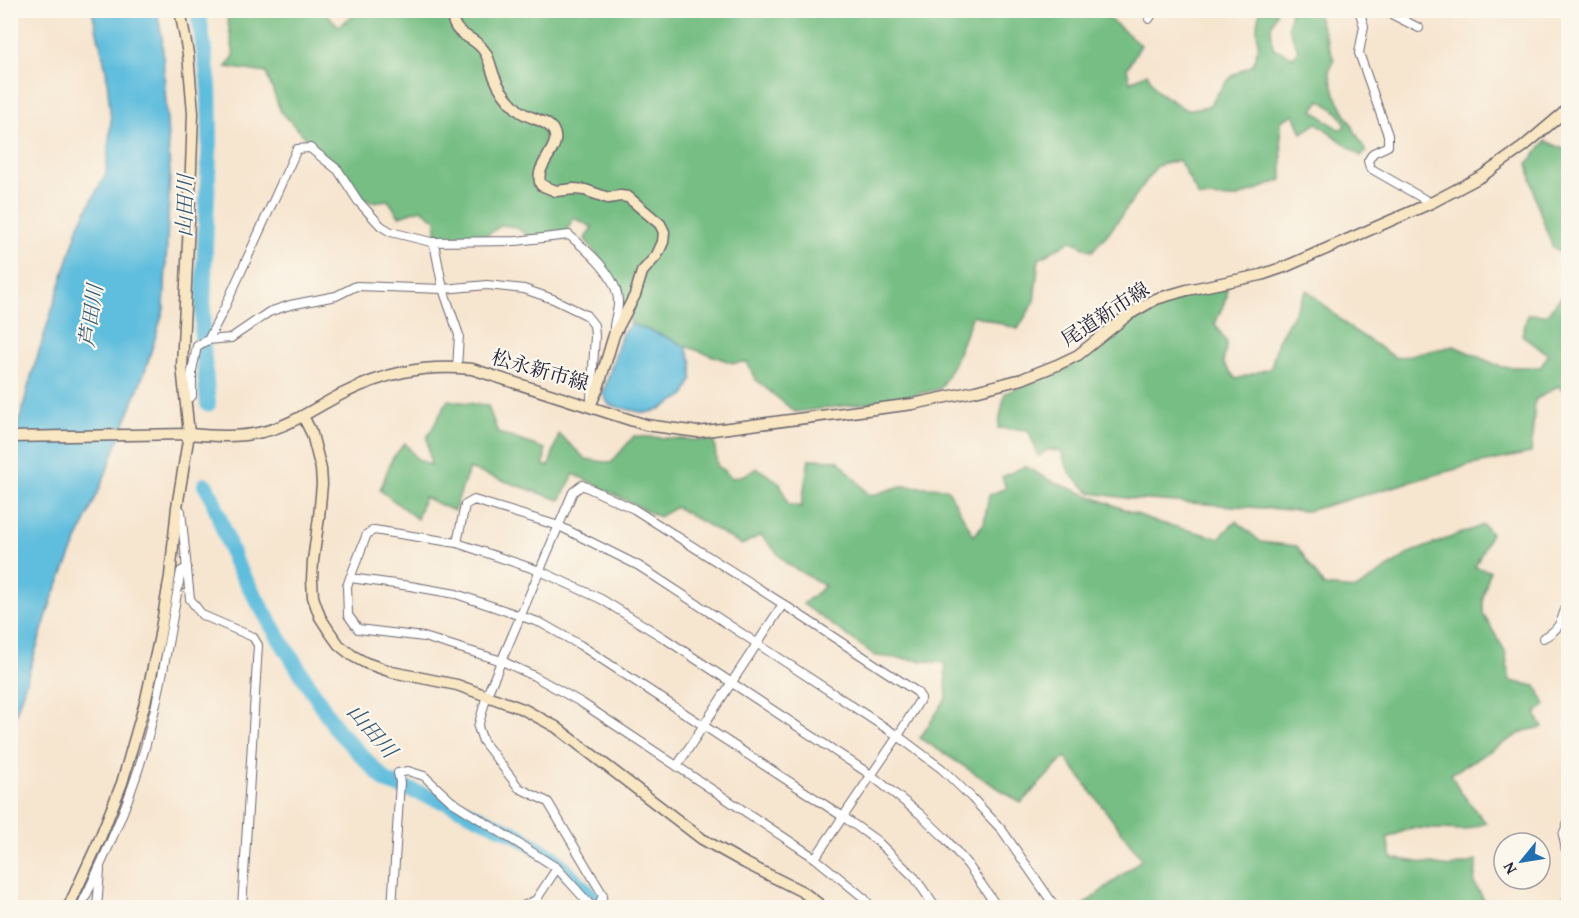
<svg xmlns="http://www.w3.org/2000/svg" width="1579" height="918" viewBox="0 0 1579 918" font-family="'Gentium Book Plus','Noto Serif JP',serif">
  <rect width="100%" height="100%" fill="#fbf7ec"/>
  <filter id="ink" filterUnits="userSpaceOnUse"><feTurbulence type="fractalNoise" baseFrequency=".0167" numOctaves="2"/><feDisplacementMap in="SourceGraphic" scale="12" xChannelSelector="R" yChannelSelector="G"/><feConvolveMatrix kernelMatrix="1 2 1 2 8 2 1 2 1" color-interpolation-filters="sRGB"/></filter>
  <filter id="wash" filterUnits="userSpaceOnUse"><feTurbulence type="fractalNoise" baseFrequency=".008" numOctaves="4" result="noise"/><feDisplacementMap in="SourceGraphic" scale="24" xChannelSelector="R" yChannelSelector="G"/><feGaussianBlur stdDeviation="1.35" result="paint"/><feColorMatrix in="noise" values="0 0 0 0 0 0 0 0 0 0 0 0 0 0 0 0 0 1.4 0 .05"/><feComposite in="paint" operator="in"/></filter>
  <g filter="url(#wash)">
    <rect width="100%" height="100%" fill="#f6e5cf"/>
    <!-- forest -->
    <g fill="#76be84" stroke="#4c7060" stroke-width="1.5" fill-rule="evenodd">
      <path d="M360,10l740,1 41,34 -14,23 3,14 17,-9 10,18 29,19 23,-4c16,-23 18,-30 44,-41l5,-18 -1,-23 3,-13h17l-6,16 2,21 21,9 4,-8 -10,-22 3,-16h25l18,49 -5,11 6,23 31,58 -5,4 -44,-33 -15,10 -8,-19 -13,7 1,59 -46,18 -37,-1 -20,-37 -22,6 -46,64 -19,21 -21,-11 -32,19 -5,43 -16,27 -45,-14 -19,48 -14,26 -48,11 -97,12 -40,-33 -8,-17 -14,1 -48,-17 -21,-10 -33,-12 -20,-51 -26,-34 7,-12 -18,-9 -9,15 -35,4 -15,-10 -13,-2 -18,12 -48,1v-18l-15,-11 -22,7 -11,-16 -15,2 -14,-4 -23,-34 -25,-21 -30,-31 -15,-39 -40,-6 8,-11 -8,-45h97l16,15zM1320,100c10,6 21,13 25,24l-1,4 -6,1 -25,-19z"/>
      <path d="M1546,141l22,10v107l-16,-12 -17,-48 -7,-35z"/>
      <path d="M1227,288v8l-12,28 12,19 -4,20 13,16 35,-11 7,-28 29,-50 43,38 46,30 58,-12 47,21h40l7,-12 -26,-20 6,-21 18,1 22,-26v105l-10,-8 -23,14 -4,53 -64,13 -160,45 -174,-12 -42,-6 -21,-19 -9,-23 -14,-1 -8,6 -11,-26 -30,-2 7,-35 63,-25 74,-53 40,-19z"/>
      <path d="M448,400l40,6 10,27 47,16 -1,17h5l10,-32 27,25 25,4 23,-27 80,5 3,24 15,13 12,-3 13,-7 23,15 8,21 13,3 8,-48 29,1 32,36 31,-10 46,2 27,48 10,-13 5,-28 17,-7 -4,-11 23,-11 26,15 106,41 62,16 17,-17 25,21 36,4 27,40 32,3 54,-36 73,-28 8,8 -16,34 15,4 -7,25v18l22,37 5,30 26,5 9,19 -10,9 8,13 -19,4 -73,43 9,17 26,32 -22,7 -53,-2 -24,10 5,20 58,9 27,-6 -3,22 14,24h-406v-1l60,-47 -77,-102 -44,46 -101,-65 27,-41 -2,-34 -69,-7 -73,-52 22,-18 -38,-22 -26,-29 -19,10 -66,-38 -17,10 -85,-43 -14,26 -91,-31 -15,42 -30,-14 -7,22 -37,-29 12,-31 13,-16 12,16 14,6 -4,-27z"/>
      <path d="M1568,891v16h-16z"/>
    </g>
    <!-- water -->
    <g fill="#5ebddd" stroke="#40708c" stroke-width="1.5">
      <path d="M92,11h65l5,26 8,137 -6,135 -18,59 -44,115 -50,116 -41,130v-276l19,-73 49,-155 27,-52 5,-52 -5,-52z"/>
      <path d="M631,324l33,12 21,10 7,16v17l-7,16 -26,15 -14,3 -36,-8 -6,-11 19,-60z"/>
    </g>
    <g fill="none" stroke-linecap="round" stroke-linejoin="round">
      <!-- river -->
      <g stroke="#5ebddd" stroke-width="16">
        <path d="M198,10l11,74 1,49 -4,87 -4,116 6,68"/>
        <path d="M205,485l7,12 23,65 44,76 58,92 50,52 64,22 66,31 36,23 50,50"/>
      </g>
    </g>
  </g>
  <g filter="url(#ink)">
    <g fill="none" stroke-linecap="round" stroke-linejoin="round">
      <defs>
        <g id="street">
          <path d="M1359,10l5,16 -5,27 29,82v11l-15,7 -5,8 2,7 61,35"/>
          <path d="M1383,10l36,18"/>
          <path d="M1149,19l6,-9"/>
          <path d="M431,242l85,-1 53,-6c18,15 50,42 49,68 0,11 -6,20 -4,32"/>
          <path d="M208,340l16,-31 73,-160 13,-1 28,22 20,31 23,25 10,6 40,10 4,6 8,41 16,46 -2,33"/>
          <path d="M185,400l7,-4v-25l5,-25 11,-6 23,-2 38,-26 21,-7 46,-9 20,-10 87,3 44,-4 37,4 29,10 33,16 8,10 1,11 -4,63"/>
          <path d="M177,507l4,4 9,88 12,16 51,22 5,8 -16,263"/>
          <path d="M457,543l8,-38 9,-5 85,26 80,40 259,170 44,33 30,29 30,32 54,78"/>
          <path d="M350,578l60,8 46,8 85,29 39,22 262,171 34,24 39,38 21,30"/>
          <path d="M1543,638c19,-9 19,-20 25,-39"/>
          <path d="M677,766l106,-162"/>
          <path d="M1568,822l-5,13 3,15 2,1"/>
          <path d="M80,908c23,-47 45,-95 60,-144 20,-63 29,-128 41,-193l6,-3"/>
          <path d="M97,908l3,-38"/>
          <path d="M392,908l8,-126 -2,-9 10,-2 16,5 27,25 106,67 36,40"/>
          <path d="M519,908l17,-8 21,-32"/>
          <path d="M598,908l5,-13 -55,-93 -29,-14 -36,-47 -5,-14 9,-32 86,-203 9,-7 52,24 149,95 134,88 4,6 -23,38 -83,122"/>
          <path d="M872,908l-8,-10 -49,-40 -233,-155 -48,-27 -32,-15 -78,-24 -66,-8 -10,-14 -1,-29 20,-52 7,-4 83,13 83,28 61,28 63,39 207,137 49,39 24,23 24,28 30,43"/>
        </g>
        <g id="secondary">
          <path d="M451,10c3,28 16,22 30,37 8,8 9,19 13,29 5,13 14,25 24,34 10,9 28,9 35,20 11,18 -21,35 -12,55l15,6 18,-2 11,1 23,8 12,-2 8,1 32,27 4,8 -1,10 -6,13 -15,17 -7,23 -21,40 -16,53 -8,18"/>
          <path d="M303,416l9,18 9,35 1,15 -3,33 -6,44 -1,19 1,17 7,20 9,14 10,14 14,11 13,7 26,9 65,13 66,24 33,18 146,112 43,24 58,29 21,16"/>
          <path d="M10,437l179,-3c23,2 49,4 73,-2 28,-6 53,-24 78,-37 44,-22 83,-31 132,-26l174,56 52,7 215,-28 62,-13 47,-12 35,-14 21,-10 50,-40 28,-16 31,-9 74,-15 26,-9 144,-63 51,-27 41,-29 45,-38"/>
          <path d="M68,908l30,-65 24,-60 24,-84 13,-59 11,-64 7,-69 12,-73 -7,-68 7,-144 4,-109 -5,-59 -8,-44"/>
        </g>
      </defs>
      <!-- street casing -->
      <use href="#street" stroke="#6c666f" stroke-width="10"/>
      <!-- secondary casing -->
      <use href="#secondary" stroke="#6c666f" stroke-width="13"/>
      <!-- street -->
      <use href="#street" stroke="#fff" stroke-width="8"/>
      <!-- secondary -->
      <use href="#secondary" stroke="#f9e7c3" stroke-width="10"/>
    </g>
  </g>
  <g text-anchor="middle" stroke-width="4.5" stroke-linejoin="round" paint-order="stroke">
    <!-- street labels -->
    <g font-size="20" fill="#22223b" stroke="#fbf7ec">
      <text transform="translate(1105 314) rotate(-33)" y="7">尾道新市線</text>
      <text transform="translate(540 370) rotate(16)" y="7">松永新市線</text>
    </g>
    <!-- water labels -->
    <g font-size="21" font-style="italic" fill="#375874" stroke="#fbf7ec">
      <text transform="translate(185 206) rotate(-88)" y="7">山田川</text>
      <text transform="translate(91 316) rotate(-82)" y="7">芦田川</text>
      <text transform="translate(372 731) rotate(49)" y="7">山田川</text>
    </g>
  </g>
  <!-- margin -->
  <rect width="1579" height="918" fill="none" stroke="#fbf7ec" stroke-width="36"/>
  <!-- north arrow -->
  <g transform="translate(1522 861) rotate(240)"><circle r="28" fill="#fbf7ec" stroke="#a4a2a5" stroke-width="1.5"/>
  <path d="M0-4.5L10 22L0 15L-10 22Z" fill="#1f6fb2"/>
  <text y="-9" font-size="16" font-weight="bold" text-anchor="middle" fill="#22223b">N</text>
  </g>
</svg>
